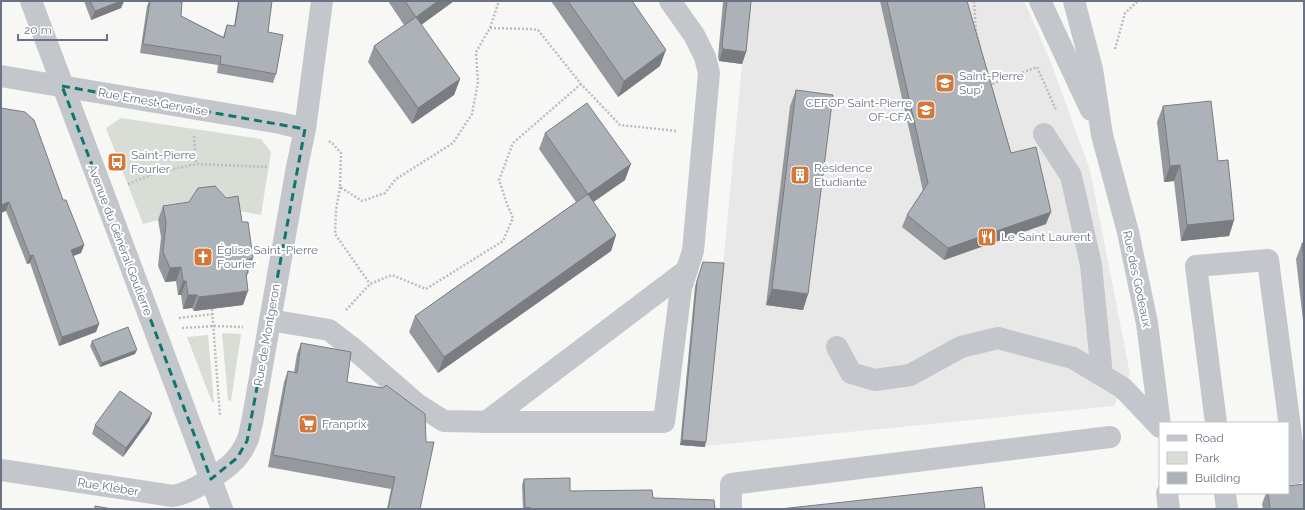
<svg xmlns="http://www.w3.org/2000/svg" width="1305" height="510" viewBox="0 0 1305 510" font-family="Raleway,sans-serif">
  <rect width="100%" height="100%" fill="#f7f7f5"/>
  <!-- built -->
  <path fill="#e8e8e8" d="M748,1h276l26,59 40,110 40,204 -16,32 -408,40z"/>
  <!-- green -->
  <g fill="#d8ded6">
    <path d="M121,118l140,21 10,13 -10,63 -28,-5 -75,10 -15,4 -37,-96z"/>
    <path d="M222,333l19,1 -10,67 -3,-1z"/>
    <path d="M208,335l6,67h-2l-25,-65z"/>
  </g>
  <g fill="none" stroke-linecap="round" stroke-linejoin="round">
    <!-- path -->
    <g stroke="#bbbdc0" stroke-width="2.5" stroke-dasharray="2 2" stroke-linecap="butt">
      <path d="M974,1l2,31 5,20"/>
      <path d="M490,28l41,1 7,1 43,54 39,41 57,6"/>
      <path d="M1115,49l10,-36 13,-12"/>
      <path d="M989,84l1,1 47,-18 19,43"/>
      <path d="M194,136l2,28"/>
      <path d="M329,141l4,3 8,9 -1,34 22,14 23,-8 11,-14 57,-36 19,-29 6,-32 -2,-30 14,-24 9,-27"/>
      <path d="M128,184l31,-12 37,-8 73,3"/>
      <path d="M340,187l-4,23 -1,24 35,50"/>
      <path d="M212,309l8,107"/>
      <path d="M346,310l24,-26 22,-9 34,14 77,-48 10,-23 -6,-14 -8,-24 14,-37 68,-59"/>
      <path d="M179,318l34,-4"/>
      <path d="M182,328l32,-2 29,1"/>
    </g>
    <!-- minor -->
    <g stroke="#c3c6ca" stroke-width="22">
      <path d="M31,1l191,508"/>
      <path d="M1040,1l51,109"/>
      <path d="M1074,1l18,68 10,66 26,97 19,91 13,102"/>
      <path d="M1,76l279,47 25,6"/>
      <path d="M1044,134l27,42 20,89 11,110"/>
      <path d="M270,320l59,10 26,20 62,54 27,17 50,1h170l17,-134 12,-37 16,-178 -4,-16 -11,-22 -24,-34"/>
      <path d="M837,347l14,26 24,7 35,-5 51,-28 37,-9 75,20 50,30 37,39"/>
      <path d="M486,422l201,-152"/>
      <path d="M1216,423l-20,-157 72,-6 28,213 -8,1"/>
      <path d="M1,470l172,26c12,-2 21,-7 31,-13 18,-11 35,-22 43,-42 3,-6 3,-13 5,-18l45,-256 8,-38 17,-128"/>
      <path d="M1167,493l2,16"/>
      <path d="M1225,493l2,16"/>
      <path d="M731,509v-25l379,-47"/>
    </g>
  </g>
  <!-- wall -->
  <g fill="#95999e">
    <path d="M84,1h40l-3,7 -30,12z"/>
    <path d="M149,1h24l8,15 42,21 4,-12 7,1 4,-25h34l-4,31 8,42 -3,9 -56,-10 1,-8 -78,-12 7,-47z"/>
    <path d="M388,1h66l-33,24 39,54 -6,16 -42,29 -44,-62 6,-16 30,-21z"/>
    <path d="M551,1h81l28,65 -42,31z"/>
    <path d="M723,1h28l-5,51 -4,12 -23,-3 -1,-4z"/>
    <path d="M880,1h87l44,152 35,71 -102,36 -42,-33 5,-12 16,-24z"/>
    <path d="M796,90l12,204 -5,16 -37,-5 24,-199z"/>
    <path d="M1163,106l55,55 16,59 -5,16 -48,5 -7,-60 -10,1 -7,-60z"/>
    <path d="M1,108l62,92 21,45 -3,8 -8,3 26,68 -3,8 -37,14 -29,-83 -3,1 -21,-53z"/>
    <path d="M545,133l80,47 -32,22 23,33 -5,16 -173,122 -29,-41 6,-16 161,-114 -37,-53z"/>
    <path d="M163,206l79,16 6,50 -1,4 -4,29 -49,6 -2,-3 -9,1 -2,-14h-3l-2,-14 -11,1 -7,-16 3,-29 -3,-17z"/>
    <path d="M1302,243h2v86l-8,-70z"/>
    <path d="M703,262l2,185 -25,-2 15,-159z"/>
    <path d="M92,341l43,13 -35,13 -10,-21z"/>
    <path d="M301,343l46,39 73,127h-33l4,-20 -123,-22 16,-85 4,-11 6,1 3,-18z"/>
    <path d="M152,413l-3,8 -26,36 -31,-23 3,-9z"/>
    <path d="M524,479l46,12 83,7 62,11h-192l-1,-24z"/>
    <path d="M1266,493h22l16,16h-41l-1,-5z"/>
  </g>
  <!-- shaded-wall -->
  <g fill="#797d81">
    <path d="M121,1h3l-3,7 -30,12 4,-9z"/>
    <path d="M438,1h16l-44,32 6,-16z"/>
    <path d="M723,49l23,3 -4,12 -23,-3z"/>
    <path d="M666,50l-6,16 -42,31 6,-16z"/>
    <path d="M460,79l-6,16 -42,29 6,-16z"/>
    <path d="M631,164l-6,16 -43,30 6,-16z"/>
    <path d="M1180,165l-6,16 -10,1 6,-16z"/>
    <path d="M9,202l-3,9 -5,2v-8z"/>
    <path d="M1051,212l-5,12 -102,36 4,-12z"/>
    <path d="M1234,220l-5,16 -48,5 6,-16z"/>
    <path d="M616,235l-5,16 -173,122 6,-16z"/>
    <path d="M84,245l-3,8 -13,5 3,-8z"/>
    <path d="M33,255l-3,8 -3,1 3,-8z"/>
    <path d="M253,258l-5,14 -6,2 5,-14z"/>
    <path d="M181,267l-5,14 -11,1 5,-14z"/>
    <path d="M183,281h3l-5,14h-3z"/>
    <path d="M772,289l36,5 -5,16 -37,-5z"/>
    <path d="M248,291l-5,14 -49,6 5,-14z"/>
    <path d="M188,295h9l-5,13 -9,1z"/>
    <path d="M99,324l-3,8 -37,14 3,-9z"/>
    <path d="M137,350l-2,4 -35,13 2,-4z"/>
    <path d="M152,413l-3,8 -26,36 3,-9z"/>
    <path d="M682,440l24,2 -1,5 -25,-2z"/>
  </g>
  <!-- building -->
  <g fill="#adb2b8" stroke="#797d81">
    <path d="M90,1h31l-26,10z"/>
    <path d="M150,1h23l9,1 -1,14 43,22 3,-13 8,1 4,-25h33l-4,31 15,3 -7,39 -56,-10 1,-8 -78,-12z"/>
    <path d="M405,1h33l-22,16z"/>
    <path d="M568,1h64l34,49 -42,31z"/>
    <path d="M727,1h24l-5,51 -23,-3 -1,-4z"/>
    <path d="M887,1h80l44,152 25,-6 15,65 -103,36 -41,-33 21,-32z"/>
    <path d="M416,17l44,62 -42,29 -44,-62z"/>
    <path d="M796,90l37,5 -25,199 -36,-5z"/>
    <path d="M1211,101l7,60 10,-1 6,60 -47,5 -7,-60 -10,1 -7,-60z"/>
    <path d="M587,103l44,61 -43,30 -43,-61z"/>
    <path d="M1,108l24,4 9,8 29,80h3l18,45 -13,5 28,74 -37,13 -29,-82 -3,1 -21,-54 -8,3z"/>
    <path d="M215,186l11,12 12,-2 4,26h6l5,36 -6,2 1,13h-2l2,18 -49,6 -2,-2h-9l-2,-14h-3l-2,-14 -11,1 -7,-16 3,-29 -3,-17 26,-4 9,-14z"/>
    <path d="M588,194l28,41 -172,122 -29,-41z"/>
    <path d="M1302,243h2v18z"/>
    <path d="M703,262l21,1 -18,179 -24,-2 15,-159z"/>
    <path d="M128,327l9,23 -35,13 -10,-22z"/>
    <path d="M301,343l50,9 -4,30 36,6 3,-3 39,29 1,28h8l-14,67h-32l7,-32 -122,-22 15,-84 9,2z"/>
    <path d="M120,391l32,22 -26,35 -31,-23z"/>
    <path d="M570,478v13l82,-1 1,8 61,2 1,9h-180l-10,-2 -1,-28z"/>
    <path d="M1304,484v25h-34l-2,-16h20v-7z"/>
    <path d="M982,487l3,22h-205z"/>
    <path d="M95,506l17,3h-17z"/>
  </g>
  <!-- marked area -->
  <path fill="none" stroke="#0f766e" stroke-width="3" stroke-dasharray="8 5" stroke-linejoin="round" d="M62,86l243,43 -58,312 -10,17 -26,21z"/>
  <!-- icons -->
  <defs>
    <symbol id="university-square" viewBox="-11 -11 22 22"><rect x="-9" y="-9" width="18" height="18" rx="4" fill="#d37839" stroke="#fff"/><path d="M0-5L7-2L0 1L-7-2ZM-4 1L0 2.5L4 1V4Q0 6-4 4Z" fill="#fff"/></symbol>
    <symbol id="bus-square" viewBox="-11 -11 22 22"><rect x="-9" y="-9" width="18" height="18" rx="4" fill="#d37839" stroke="#fff"/><path d="M-5-6H5V4H4V6H2V4H-2V6H-4V4H-5ZM-3.5-4V0h7V-4ZM-3.5 1.2v1.5H-2V1.2ZM2 1.2v1.5H3.5V1.2Z" fill="#fff"/></symbol>
    <symbol id="building-square" viewBox="-11 -11 22 22"><rect x="-9" y="-9" width="18" height="18" rx="4" fill="#d37839" stroke="#fff"/><path d="M-4-6H4V6H1V3H-1V6H-4ZM-2.5-4.3h1.7v1.8h-1.7ZM.8-4.3h1.7v1.8H.8ZM-2.5-1h1.7V.8h-1.7ZM.8-1h1.7V.8H.8Z" fill="#fff"/></symbol>
    <symbol id="restaurant-square" viewBox="-11 -11 22 22"><rect x="-9" y="-9" width="18" height="18" rx="4" fill="#d37839" stroke="#fff"/><path d="M-5-6h1v4h1v-4h1v4h1v-4h1v5L-1.5 .5V6h-2V.5L-5-1ZM5-6V6H3V1.5H1.5Q1.5-4 5-6Z" fill="#fff"/></symbol>
    <symbol id="church-square" viewBox="-11 -11 22 22"><rect x="-9" y="-9" width="18" height="18" rx="4" fill="#d37839" stroke="#fff"/><path d="M-1.2-6h2.4v3.5h3.3v2.4h-3.3V6h-2.4V-.1h-3.3v-2.4h3.3Z" fill="#fff"/></symbol>
    <symbol id="supermarket-square" viewBox="-11 -11 22 22"><rect x="-9" y="-9" width="18" height="18" rx="4" fill="#d37839" stroke="#fff"/><path d="M-6-5.5h2.5l.6 2H6L4.5 2H-2.5L-4.4-4H-6ZM-1.5 3.2a1.3 1.3 0 1 0 .1 0ZM3 3.2a1.3 1.3 0 1 0 .1 0Z" fill="#fff"/></symbol>
  </defs>
  <g fill-rule="evenodd">
    <use href="#university-square" x="934" y="72" width="22" height="22"/>
    <use href="#university-square" x="915" y="99" width="22" height="22"/>
    <use href="#bus-square" x="106" y="151" width="22" height="22"/>
    <use href="#building-square" x="789" y="164" width="22" height="22"/>
    <use href="#restaurant-square" x="976" y="226" width="22" height="22"/>
    <use href="#church-square" x="192" y="246" width="22" height="22"/>
    <use href="#supermarket-square" x="297" y="413" width="22" height="22"/>
  </g>
  <g text-anchor="middle" stroke-width="4" stroke-linejoin="round" paint-order="stroke">
    <!-- poi labels -->
    <g font-size="12" fill="#697383" stroke="#fff" text-anchor="start">
      <text x="959" y="80">Saint-Pierre<tspan x="959" dy="14">Sup'</tspan></text>
      <text x="912" y="107" text-anchor="end">CEFOP Saint-Pierre<tspan x="912" dy="14">OF-CFA</tspan></text>
      <text x="131" y="159">Saint-Pierre<tspan x="131" dy="14">Fourier</tspan></text>
      <text x="814" y="172">Résidence<tspan x="814" dy="14">Etudiante</tspan></text>
      <text x="1001" y="241">Le Saint Laurent</text>
      <text x="217" y="254">Église Saint-Pierre<tspan x="217" dy="14">Fourier</tspan></text>
      <text x="322" y="428">Franprix</text>
    </g>
    <!-- street labels -->
    <g font-size="12" fill="#697383" stroke="#fff">
      <text transform="translate(153 102) rotate(10)" y="4">Rue Ernest Gervaise</text>
      <text transform="translate(120 240) rotate(69)" y="4">Avenue du Général Goutierre</text>
      <text transform="translate(1137 279) rotate(78)" y="4">Rue des Godeaux</text>
      <text transform="translate(267 335) rotate(-80)" y="4">Rue de Montgeron</text>
      <text transform="translate(108 487) rotate(9)" y="4">Rue Kléber</text>
    </g>
  </g>
  <!-- border -->
  <rect width="1305" height="510" fill="none" stroke="#697383" stroke-width="4"/>
  <!-- legend -->
  <rect x="1159" y="422" width="130" height="72" fill="#ffffff" stroke="#c3c7cd"/>
  <rect x="1167" y="435" width="20" height="6" fill="#c3c6ca" stroke="#c3c7cd"/>
  <text x="1195" y="442" font-size="12" fill="#697383">Road</text>
  <rect x="1167" y="452" width="20" height="12" fill="#d8ded6" stroke="#c3c7cd"/>
  <text x="1195" y="462" font-size="12" fill="#697383">Park</text>
  <rect x="1167" y="472" width="20" height="12" fill="#adb2b8" stroke="#c3c7cd"/>
  <text x="1195" y="482" font-size="12" fill="#697383">Building</text>
  <!-- scale -->
  <path d="M18 34v6h89v-6" fill="none" stroke="#697383" stroke-width="2"/>
  <text x="24" y="34" font-size="12" fill="#697383" stroke="#ffffff" stroke-width="3" paint-order="stroke">20 m</text>
</svg>
